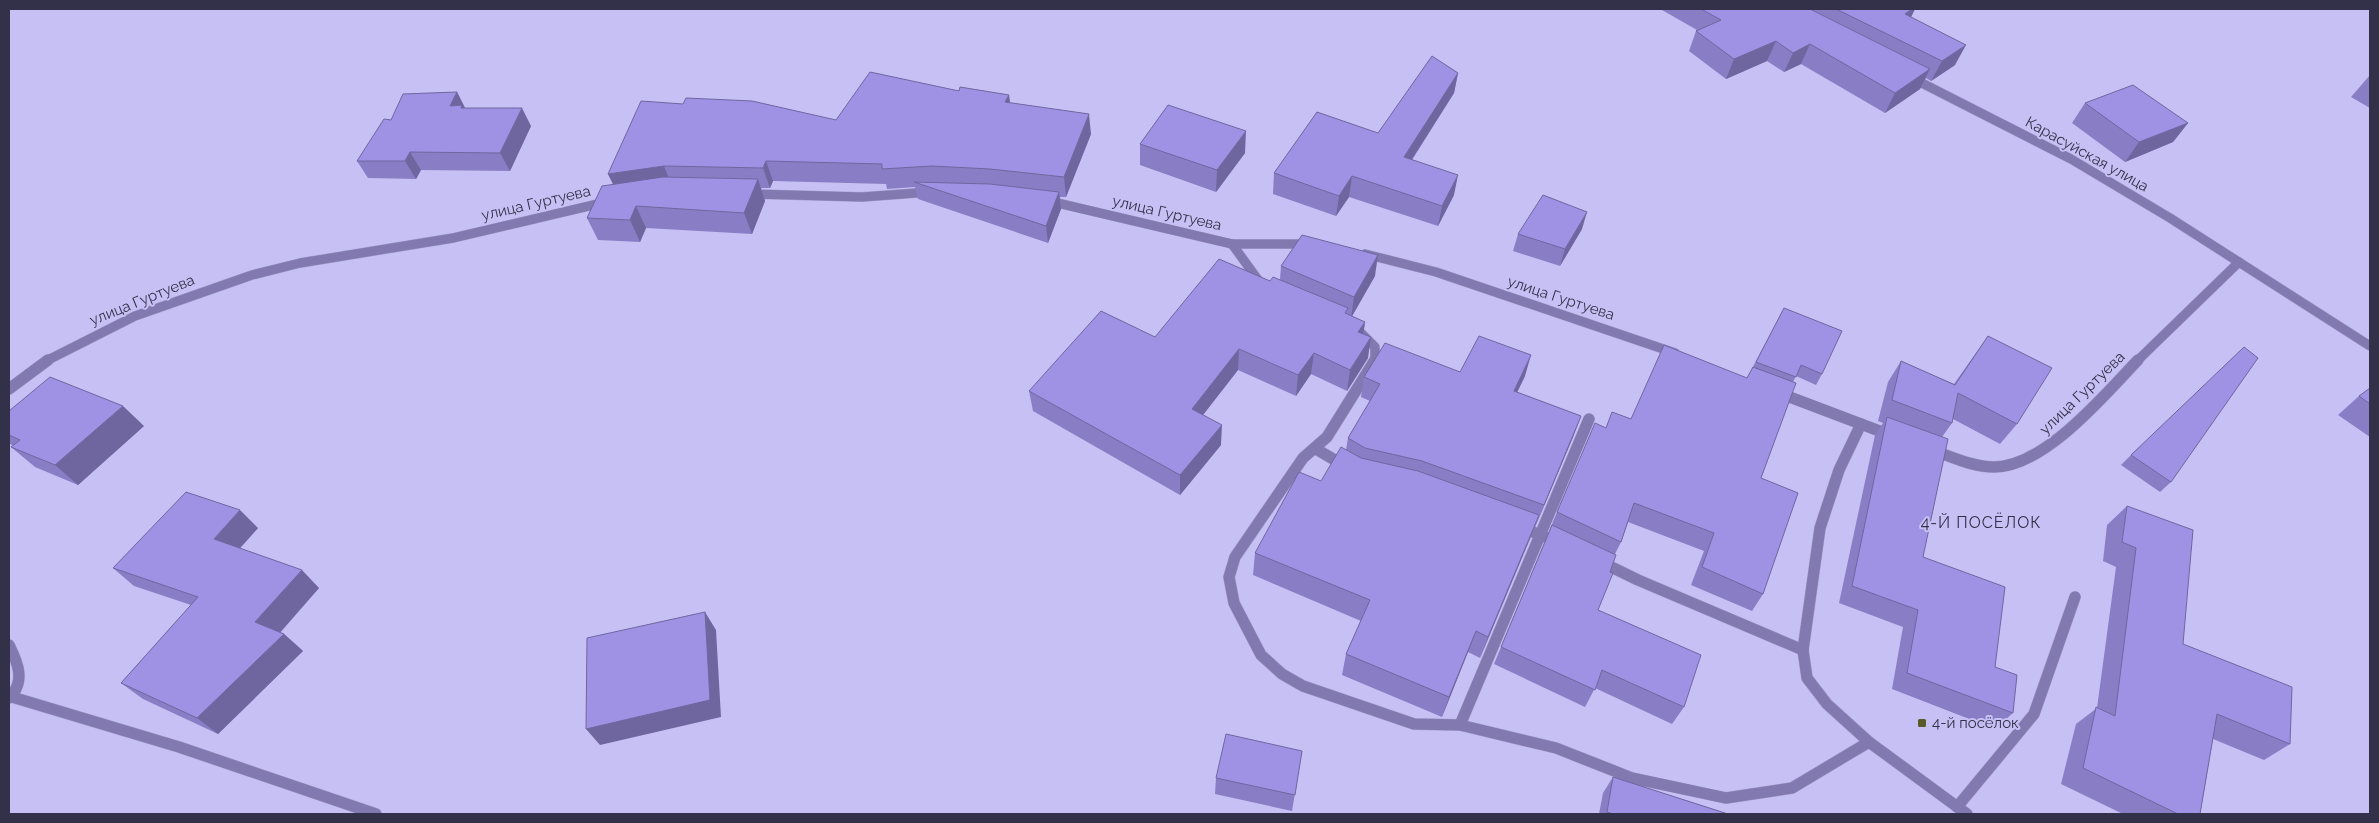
<svg xmlns="http://www.w3.org/2000/svg" width="2379" height="823" viewBox="0 0 2379 823" font-family="Raleway,sans-serif">
  <rect width="100%" height="100%" fill="#c7c0f4"/>
  <g fill="none" stroke-linecap="round" stroke-linejoin="round">
    <defs>
      <g id="lane-far1">
        <path d="M1232,244l29,40"/>
        <path d="M1354,326l21,21v14"/>
      </g>
      <g id="lane">
        <path d="M1375,360l-48,77 -24,21 -68,99 -6,20 5,26 27,52 21,19 21,12 111,38 46,1 96,23 76,30 94,20 66,-10 77,-46"/>
        <path d="M1861,424l-22,46 -19,58 -17,122 4,28 20,26 42,38 98,72"/>
        <path d="M1316,449l29,17"/>
        <path d="M1521,527l38,16"/>
        <path d="M1599,561l39,19 165,70"/>
        <path d="M12,697l167,50 197,67"/>
        <path d="M1460,725l129,-306"/>
        <path d="M1957,807l77,-93 41,-117"/>
      </g>
      <g id="street-far1">
        <path d="M1912,78l159,81 99,59 200,128"/>
        <path d="M749,194l113,3 68,-5"/>
        <path d="M1049,201l183,43h77"/>
        <path d="M1365,254l71,18 239,81"/>
        <path d="M46,361l89,-45 117,-41 48,-12 153,-25 153,-36"/>
        <path d="M2137,361l102,-99"/>
      </g>
      <g id="street">
        <path d="M9,389l39,-29"/>
        <path d="M1779,393l111,42"/>
        <path d="M1932,450c20,7 41,17 62,17 51,0 111,-73 144,-107"/>
        <path d="M9,645c9,18 17,37 0,53"/>
      </g>
    </defs>
    <!-- lane-far1 casing -->
    <use href="#lane-far1" stroke="#a6a0ce" stroke-width="10"/>
    <!-- lane casing -->
    <use href="#lane" stroke="#a6a0ce" stroke-width="12"/>
    <!-- street-far1 casing -->
    <use href="#street-far1" stroke="#a6a0ce" stroke-width="10"/>
    <!-- street casing -->
    <use href="#street" stroke="#a6a0ce" stroke-width="12"/>
    <!-- lane-far1 -->
    <use href="#lane-far1" stroke="#8179af" stroke-width="9"/>
    <!-- lane -->
    <use href="#lane" stroke="#8179af" stroke-width="11"/>
    <!-- street-far1 -->
    <use href="#street-far1" stroke="#8179af" stroke-width="9"/>
    <!-- street -->
    <use href="#street" stroke="#8179af" stroke-width="11"/>
  </g>
  <!-- wall -->
  <g fill="#897ec5">
    <path d="M1663,9h252l-4,8 44,48 -24,16 -5,-3 -6,11 -35,24 -84,-49 -17,8 -17,-11 -41,18 -37,-28 7,-20 1,-1 -35,-20z"/>
    <path d="M1458,73l-4,20 -42,67 42,35 -16,31 -89,-29 -13,19 -63,-22 1,-21 104,-40z"/>
    <path d="M2370,75v33l-19,-11z"/>
    <path d="M457,92l8,16 66,18 -21,45 -89,-1 -5,9 -48,-1 -11,-17 34,-41z"/>
    <path d="M1010,103l81,31 -25,63h-6l1,12 -13,34 -130,-44 -3,-12 -28,2 -1,-5 -113,-3 -3,7h-9l4,13 -13,33 -106,-6 -6,14 -42,-2 -11,-22 26,-34 -5,-10 228,-54z"/>
    <path d="M2085,103l103,20 -15,19 -48,20 -53,-39z"/>
    <path d="M1140,144l105,9 -29,39 -76,-27z"/>
    <path d="M1582,229l-22,37 -47,-15 5,-17z"/>
    <path d="M1281,266l94,10 -23,40 13,6 -2,12 5,24 -21,33 -36,-17 -15,22 -58,-26 -35,45 18,30 -41,50 -147,-84 -4,-20 126,-54 115,-56 10,-2z"/>
    <path d="M1784,308l38,66 -6,11 -20,-9 -3,6 -32,96 2,116 -11,17 -61,-26 13,-34 -76,-29 -7,20 -6,12 -17,56 86,97 -12,17 -77,-36 -10,19 -91,-43 63,-152 49,-84 141,-50z"/>
    <path d="M1988,336l29,88 -17,20 -47,-25 -1,4 -10,14 -19,120 72,110 18,46 -18,16 -103,-40 11,-62 -64,-24 36,-168 8,-12 -5,-2 10,-39 13,-21 53,23z"/>
    <path d="M1460,372l65,4 -8,16 64,24 -8,21 -93,221 -12,-6 -26,65 -100,-42 4,-21 15,-33 -108,-46 2,-22 66,-72 25,-31 2,-12 22,-37 -9,-4 3,-20z"/>
    <path d="M2370,388v49l-32,-22 21,-19z"/>
    <path d="M9,411l135,15 -66,59 -43,-18 -24,-20 2,-1 -4,-3z"/>
    <path d="M2131,455l40,27 -11,10 -39,-27z"/>
    <path d="M2127,506l56,138 107,100 -26,16 -51,-21 -13,75h-77l-62,-30 15,-60 21,-16 19,-141 -13,-6 4,-36z"/>
    <path d="M258,528l-18,20 79,40 -39,45 4,1 19,17 -85,83 -75,-35 -22,-16 70,-78 -57,-19 -21,-18z"/>
    <path d="M1302,751l-10,60 -77,-17 1,-16z"/>
    <path d="M1613,777l115,37h-129l4,-21z"/>
  </g>
  <!-- shaded-wall -->
  <g fill="#6f66a0">
    <path d="M1912,9h3l-8,16 -2,-11z"/>
    <path d="M1776,41l-9,20 -41,18 8,-20z"/>
    <path d="M1810,44l-9,20 -17,8 9,-19z"/>
    <path d="M1966,45l-11,20 -24,16 11,-20z"/>
    <path d="M1930,69l-10,20 -35,24 10,-20z"/>
    <path d="M1458,73l-4,20 -54,85 4,-21z"/>
    <path d="M457,92l9,18 -16,-4z"/>
    <path d="M1009,95l3,20 -7,-13z"/>
    <path d="M522,108l9,18 -21,45 -10,-18z"/>
    <path d="M1089,114l2,20 -25,63 -2,-20z"/>
    <path d="M2188,123l-15,19 -48,20 14,-20z"/>
    <path d="M1246,131l-1,22 -29,39 1,-22z"/>
    <path d="M410,152l11,18 -5,9 -11,-18z"/>
    <path d="M766,161l7,20 -3,7 -7,-20z"/>
    <path d="M664,166l8,20 -54,8 -10,-20z"/>
    <path d="M1458,175l-4,20 -16,31 4,-20z"/>
    <path d="M1352,176l-3,21 -13,19 3,-20z"/>
    <path d="M758,179l7,22 -13,33 -8,-21z"/>
    <path d="M1059,192l2,17 -13,34 -2,-17z"/>
    <path d="M636,206l10,22 -6,14 -10,-22z"/>
    <path d="M1587,212l-5,17 -22,37 5,-17z"/>
    <path d="M1378,255l-3,21 -24,42 3,-21z"/>
    <path d="M1365,322l-3,21 -4,-11z"/>
    <path d="M1371,337l-3,21 -21,33 3,-21z"/>
    <path d="M1239,349l-1,21 -46,59v-20z"/>
    <path d="M1314,353l-3,21 -15,22 2,-21z"/>
    <path d="M1531,355l-6,21 -17,35 6,-20z"/>
    <path d="M123,406l21,20 -66,59 -23,-20z"/>
    <path d="M1581,416l-8,21 -37,88 8,-20z"/>
    <path d="M1222,425l-1,20 -41,50v-20z"/>
    <path d="M240,510l18,18 -25,28 -19,-17z"/>
    <path d="M1539,515l-9,23 -50,120 8,-21z"/>
    <path d="M302,570l17,18 -45,51 -19,-17z"/>
    <path d="M705,612l11,18 5,87 -121,28 -14,-16z"/>
    <path d="M1476,631l-8,21 -26,65 7,-20z"/>
    <path d="M284,634l19,17 -85,83 -21,-16z"/>
  </g>
  <!-- building -->
  <g fill="#9f92e5" stroke="#6f66a0">
    <path d="M1701,9h109l120,60 -35,24 -85,-49 -17,9 -17,-12 -42,18 -38,-28 25,-11z"/>
    <path d="M1836,9h76l-7,5 61,31 -24,16z"/>
    <path d="M1432,56l26,17 -54,84 54,18 -16,31 -90,-30 -13,20 -65,-23 43,-61 61,21z"/>
    <path d="M870,72l89,19 1,-4 49,8 -4,7 84,12 -25,63 -74,-8 -58,-3 -50,3v-5l-116,-3 -3,7 -99,-2 -56,8 33,-73 42,3 3,-6 66,3 84,19z"/>
    <path d="M2133,85l55,38 -49,19 -54,-39z"/>
    <path d="M457,92l-7,14 12,-1 -1,3h61l-22,45 -90,-1 -5,9h-48l27,-42 7,1 12,-26z"/>
    <path d="M1168,105l78,26 -29,39 -77,-26z"/>
    <path d="M663,177l95,2 -14,34 -108,-7 -6,14 -43,-2 15,-32z"/>
    <path d="M914,182l76,2 69,8 -13,34z"/>
    <path d="M1543,195l44,17 -22,37 -47,-15z"/>
    <path d="M1302,235l76,20 -24,42 -73,-31z"/>
    <path d="M1219,259l51,22 3,-4 75,31 -3,5 20,9 -7,10 13,5 -21,33 -36,-17 -16,22 -59,-26 -47,60 30,16 -42,50 -151,-84 72,-80 54,26z"/>
    <path d="M1784,308l58,23 -20,43 -21,-9 -5,12 -40,-15z"/>
    <path d="M1479,336l52,19 -17,36 67,25 -37,89 -122,-44 -57,-13 -17,-10 32,-54 -16,-7 21,-34 75,29z"/>
    <path d="M1988,336l64,32 -35,56 -59,-31 -6,30 -60,-23 9,-39 54,24z"/>
    <path d="M1664,345l83,33 6,-11 43,16 -35,95 37,15 -35,101 -61,-27 12,-34 -80,-30 -13,39 -64,-30 38,-89 11,5 6,-16 19,7z"/>
    <path d="M2244,347l14,11 -87,124 -40,-27z"/>
    <path d="M50,377l73,29 -68,59 -44,-18 9,-7 -11,-5v-24z"/>
    <path d="M2370,388v16l-11,-8z"/>
    <path d="M1887,417l61,22 -25,118 82,30 -10,80 22,8 -4,38 -106,-40 11,-63 -66,-24z"/>
    <path d="M1341,447l20,11 57,13 121,44 -51,122 -12,-6 -27,66 -103,-43 24,-54 -115,-47 44,-81 22,9z"/>
    <path d="M186,492l54,18 -26,29 88,31 -47,52 29,12 -87,84 -76,-35 77,-86 -85,-29z"/>
    <path d="M2127,506l66,24 -10,114 109,43 -2,57 -73,-30 -17,100h-22l-95,-46 13,-61 19,9 21,-168 -14,-6z"/>
    <path d="M1552,525l64,30 -6,17 3,1 -15,37 103,45 -17,52 -82,-37 -7,20 -94,-43z"/>
    <path d="M705,612l5,88 -124,29 1,-91z"/>
    <path d="M1226,734l76,17 -7,44 -79,-17z"/>
    <path d="M1613,777l115,37h-115l-6,-2z"/>
  </g>
  <!-- markers -->
  <rect fill="#595a27" stroke="#c7c0f4" stroke-width="2" x="1917" y="718" width="10" height="10" rx="2.5"/>
  <g text-anchor="middle" stroke-width="4" stroke-linejoin="round" paint-order="stroke">
    <!-- street labels -->
    <g font-size="15" fill="#333049" stroke="#c7c0f4">
      <text transform="translate(2087 154) rotate(29)" y="5">Карасуйская улица</text>
      <text transform="translate(536 203) rotate(-13)" y="5">улица Гуртуева</text>
      <text transform="translate(1167 213) rotate(13)" y="5">улица Гуртуева</text>
      <text transform="translate(1561 298) rotate(18)" y="5">улица Гуртуева</text>
      <text transform="translate(142 300) rotate(-22)" y="5">улица Гуртуева</text>
      <text transform="translate(2082 393) rotate(-44)" y="5">улица Гуртуева</text>
    </g>
    <!-- poi labels -->
    <g font-size="15" fill="#333049" stroke="#c7c0f4" text-anchor="start">
      <text x="1932" y="728">4-й посёлок</text>
    </g>
    <!-- neighbourhood labels -->
    <g font-size="16" letter-spacing="1" fill="#333049" stroke="#c7c0f4">
      <text x="1981" y="528">4-Й ПОСЁЛОК</text>
    </g>
  </g>
  <!-- border -->
  <rect width="2379" height="823" fill="none" stroke="#333049" stroke-width="20"/>
</svg>
